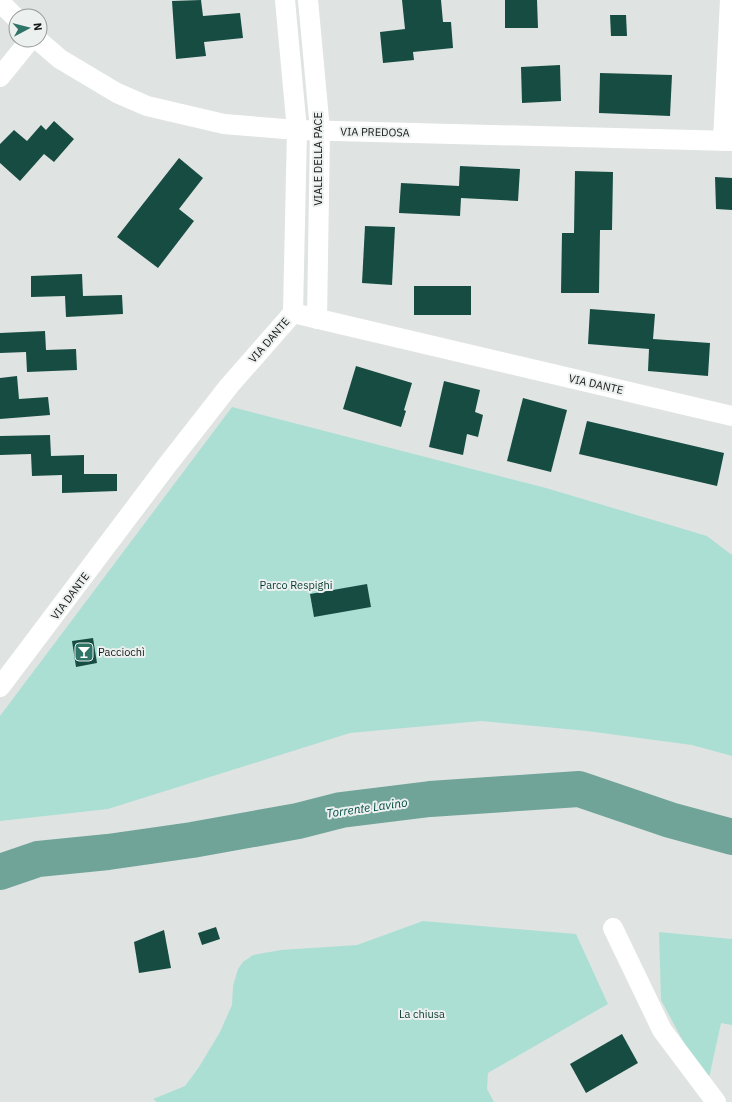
<svg xmlns="http://www.w3.org/2000/svg" width="732" height="1102" viewBox="0 0 732 1102" font-family="'IBM Plex Sans',sans-serif">
  <rect width="100%" height="100%" fill="#dfe4e2"/>
  <!-- green -->
  <g fill="#acdfd3">
    <path d="M232,407l314,81 161,48 25,19v201l-40,-11 -105,-14 -106,-10 -131,12 -242,76 -108,12v-105z"/>
    <path d="M423,921l153,13 32,70 -120,69 -1,16 7,13h-337l-4,-3 32,-13 14,-19 21,-35 12,-27 1,-19 5,-17 5,-7 10,-7 28,-5 76,-5z"/>
    <path d="M659,932l73,7v86l-11,-2 -12,55 -18,-22 -30,-56z"/>
  </g>
  <g fill="none" stroke-linecap="round" stroke-linejoin="round">
    <!-- river -->
    <path stroke="#70a498" stroke-width="36" d="M0,872l38,-13 70,-7 84,-12 106,-19 43,-11 89,-11 149,-10 91,31 62,17"/>
  </g>
  <!-- building -->
  <g fill="#174c42">
    <path d="M201,0l2,16 37,-3 3,25 -39,4 2,14 -30,3 -4,-58z"/>
    <path d="M402,0h39l2,22h8l2,26 -40,4 1,8 -31,3 -3,-31 25,-3z"/>
    <path d="M505,0h32l1,28h-33z"/>
    <path d="M610,15h16l1,21h-16z"/>
    <path d="M560,65l1,36 -39,2 -1,-36z"/>
    <path d="M600,73l72,2 -2,41 -71,-3z"/>
    <path d="M54,121l20,18 -20,23 -10,-8 -24,27 -20,-18v-19l14,-14 13,11 14,-16 5,5z"/>
    <path d="M179,158l24,20 -24,31 15,12 -36,47 -41,-31z"/>
    <path d="M460,166l60,3 -2,32 -57,-3 -1,18 -61,-3 2,-30 58,3z"/>
    <path d="M575,171l38,1 -1,58h-12l-1,63h-38l1,-60h12z"/>
    <path d="M715,177l17,1v32l-16,-1z"/>
    <path d="M365,226l30,1 -3,58 -30,-2z"/>
    <path d="M82,274l1,22 39,-1 1,19 -57,3 -1,-21 -34,1v-21z"/>
    <rect x="414" y="286" width="57" height="29"/>
    <path d="M590,309l65,5 -2,25 57,4 -2,33 -60,-5 1,-22 -61,-5z"/>
    <path d="M45,331l1,19 30,-1 1,21 -50,2 -1,-20 -26,1v-20z"/>
    <path d="M356,366l56,17 -8,27 2,1 -5,16 -58,-18z"/>
    <path d="M17,376l2,23 29,-2 2,18 -50,4v-41z"/>
    <path d="M444,381l36,9 -5,22 8,3 -5,22 -11,-3 -4,21 -34,-8z"/>
    <path d="M523,398l44,12 -16,62 -44,-11z"/>
    <path d="M587,421l137,32 -7,33 -138,-32z"/>
    <path d="M50,435l1,21 33,-1v19h33v17l-55,2v-18l-30,1 -1,-22 -31,1v-19z"/>
    <path d="M367,584l4,23 -57,10 -4,-23z"/>
    <path d="M93,638l4,25 -21,4 -4,-26z"/>
    <path d="M216,927l4,12 -18,6 -4,-12z"/>
    <path d="M164,930l7,38 -32,5 -5,-31z"/>
    <path d="M622,1034l16,29 -52,30 -16,-29z"/>
  </g>
  <g fill="none" stroke-linecap="round" stroke-linejoin="round">
    <!-- street -->
    <g stroke="#fff" stroke-width="20">
      <path d="M285,0l12,130 -4,183"/>
      <path d="M308,0l12,130 -3,189"/>
      <path d="M0,2l16,16"/>
      <path d="M38,40l22,19 57,34 30,13 77,18 73,6 435,11"/>
      <path d="M0,77l30,-37"/>
      <path d="M723,141l7,-141"/>
      <path d="M293,313l439,103"/>
      <path d="M0,687l168,-223 61,-78 64,-73"/>
      <path d="M613,928l49,102 54,72"/>
    </g>
  </g>
  <!-- icons -->
  <defs>
    <symbol id="bar-square" viewBox="-11 -11 22 22"><rect x="-9" y="-9" width="18" height="18" rx="4" fill="#2f7467" stroke="#ecf1f0"/><path d="M-6-5H6L.8 .8V4.5H3.5V6h-7V4.5H-.8V.8Z" fill="#fff"/></symbol>
  </defs>
  <g fill-rule="evenodd">
    <use href="#bar-square" x="73" y="641" width="22" height="22"/>
  </g>
  <g text-anchor="middle" stroke-width="4" stroke-linejoin="round" paint-order="stroke">
    <!-- street labels -->
    <g font-size="11" fill="#161717" stroke="#ecf1f0">
      <text transform="translate(375 132) rotate(1)" y="4">VIA PREDOSA</text>
      <text transform="translate(318 159) rotate(-90)" y="4">VIALE DELLA PACE</text>
      <text transform="translate(269 340) rotate(-49)" y="4">VIA DANTE</text>
      <text transform="translate(596 384) rotate(13)" y="4">VIA DANTE</text>
      <text transform="translate(70 596) rotate(-53)" y="4">VIA DANTE</text>
    </g>
    <!-- park labels -->
    <g font-size="11" fill="#063931" stroke="#ecf1f0">
      <text x="296" y="589">Parco Respighi</text>
      <text x="422" y="1018">La chiusa</text>
    </g>
    <!-- poi labels -->
    <g font-size="11" fill="#161717" stroke="#ecf1f0" text-anchor="start">
      <text x="98" y="656">Pacciochì</text>
    </g>
    <!-- water labels -->
    <g font-size="12" font-style="italic" fill="#004d42" stroke="#ecf1f0">
      <text transform="translate(367 808) rotate(-8)" y="4">Torrente Lavino</text>
    </g>
  </g>
  <!-- north arrow -->
  <g transform="translate(28 28) rotate(83)"><circle r="19" fill="#ecf1f0" stroke="#969a99"/>
  <path d="M0-3L7 15L0 10L-7 15Z" fill="#2f7467"/>
  <text y="-6" font-size="11" font-weight="bold" text-anchor="middle" fill="#161717">N</text>
  </g>
</svg>
